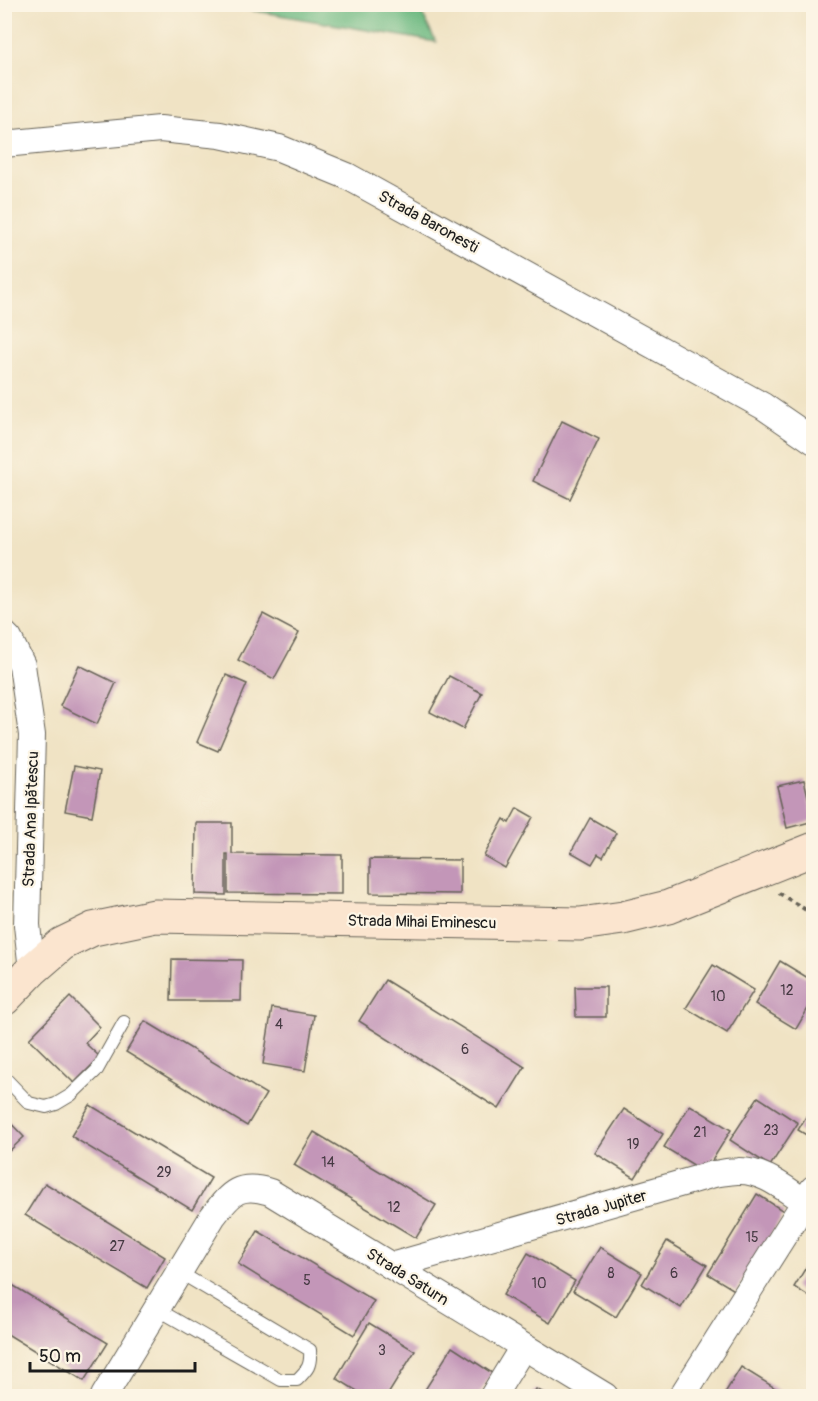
<svg xmlns="http://www.w3.org/2000/svg" width="818" height="1401" viewBox="0 0 818 1401" font-family="Pangolin,sans-serif">
  <rect width="100%" height="100%" fill="#fcf5e5"/>
  <filter id="ink" filterUnits="userSpaceOnUse"><feTurbulence type="fractalNoise" baseFrequency=".0167" numOctaves="2"/><feDisplacementMap in="SourceGraphic" scale="12" xChannelSelector="R" yChannelSelector="G"/><feConvolveMatrix kernelMatrix="1 2 1 2 8 2 1 2 1" color-interpolation-filters="sRGB"/></filter>
  <filter id="wash" filterUnits="userSpaceOnUse"><feTurbulence type="fractalNoise" baseFrequency=".008" numOctaves="4" result="noise"/><feDisplacementMap in="SourceGraphic" scale="24" xChannelSelector="R" yChannelSelector="G"/><feGaussianBlur stdDeviation="1.35" result="paint"/><feColorMatrix in="noise" values="0 0 0 0 0 0 0 0 0 0 0 0 0 0 0 0 0 1.4 0 .05"/><feComposite in="paint" operator="in"/></filter>
  <g filter="url(#wash)">
    <rect width="100%" height="100%" fill="#f0e3c4"/>
    <!-- forest -->
    <path fill="#6eba82" stroke="#456b4f" stroke-width="1.5" d="M221,5h197l18,37z"/>
    <g id="blocks">
      <!-- building -->
      <g fill="#c396b8">
        <path d="M562,421l37,18 -29,60 -37,-18z"/>
        <path d="M263,614l36,19 -25,46 -36,-19z"/>
        <path d="M79,665l37,18 -19,41 -37,-18z"/>
        <path d="M226,675l21,9 -29,67 -21,-9z"/>
        <path d="M449,676l33,17 -19,36 -33,-17z"/>
        <path d="M74,766l26,5 -8,45 -27,-5z"/>
        <path d="M804,780l10,41 -27,7 -10,-42z"/>
        <path d="M517,808l16,9 -28,51 -21,-12 20,-37 5,4z"/>
        <path d="M590,818l26,15 -13,24 -5,-3 -6,10 -21,-12z"/>
        <path d="M196,823h36v31l110,1v39l-114,-1v-39h-2v41l-31,-1z"/>
        <path d="M370,859l90,1v34l-90,-1z"/>
        <path d="M172,959l70,1 -1,41h-70z"/>
        <path d="M780,961l33,20v19l-17,29 -41,-25z"/>
        <path d="M713,965l41,25 -27,43 -41,-25z"/>
        <path d="M385,980l140,87 -26,42 -140,-88z"/>
        <path d="M575,987h31v30h-30z"/>
        <path d="M70,997l30,30 -15,16 15,14 -26,26 -45,-44z"/>
        <path d="M272,1008l42,7 -9,56 -42,-7z"/>
        <path d="M145,1021l121,73 -19,32 -121,-74z"/>
        <path d="M758,1097l40,26 -28,43 -40,-26z"/>
        <path d="M90,1105l121,73 -19,32 -121,-74z"/>
        <path d="M690,1105l41,25 -26,42 -41,-25z"/>
        <path d="M813,1105v34l-15,-9z"/>
        <path d="M624,1109l39,25 -28,44 -40,-25z"/>
        <path d="M4,1116l20,21 -20,19z"/>
        <path d="M314,1132l122,73 -20,33 -122,-73z"/>
        <path d="M45,1183l120,74 -18,31 -122,-73z"/>
        <path d="M757,1194l28,18 -49,79 -28,-17z"/>
        <path d="M258,1231l116,70 -20,34 -116,-71z"/>
        <path d="M667,1241l40,24 -26,43 -39,-24z"/>
        <path d="M600,1247l42,26 -26,44 -43,-26z"/>
        <path d="M528,1253l47,28 -25,42 -47,-28z"/>
        <path d="M813,1256v43l-19,-12z"/>
        <path d="M4,1280l104,63 -24,38 -80,-49z"/>
        <path d="M369,1323l46,28 -28,45h-22l-29,-18z"/>
        <path d="M452,1347l40,26 -14,23h-57z"/>
        <path d="M741,1367l47,29h-65z"/>
        <path d="M536,1389l14,7h-18z"/>
      </g>
    </g>
  </g>
  <g filter="url(#ink)">
    <use href="#blocks" fill-opacity="0" stroke="#666257" stroke-width="1.5"/>
    <g fill="none" stroke-linecap="round" stroke-linejoin="round">
      <defs>
        <g id="service">
          <path d="M4,1077l25,26 17,4 10,-3 15,-9 26,-25 27,-48"/>
          <path d="M157,1309l124,71h16c11,-11 14,-14 13,-30l-131,-78"/>
        </g>
        <g id="minor">
          <path d="M4,144l156,-15 60,6 59,13 68,28 416,230 51,35"/>
          <path d="M4,634l5,5 13,26 10,70 -5,190 5,45"/>
          <path d="M391,1266l323,-92c8,-1 16,-3 24,-3 25,-1 47,18 67,31"/>
          <path d="M104,1396l109,-180c18,-23 26,-34 57,-24l335,204"/>
          <path d="M493,1396l30,-49"/>
          <path d="M682,1396l131,-207"/>
        </g>
        <path id="secondary" d="M4,999l28,-29 30,-26 31,-15 62,-13 425,8 43,-6 45,-11 146,-58"/>
      </defs>
      <!-- service casing -->
      <use href="#service" stroke="#666257" stroke-width="14"/>
      <!-- minor casing -->
      <use href="#minor" stroke="#666257" stroke-width="28"/>
      <!-- secondary casing -->
      <use href="#secondary" stroke="#666257" stroke-width="35"/>
      <!-- path -->
      <path stroke="#666257" stroke-width="4" stroke-dasharray="4.5 4.5" stroke-linecap="butt" d="M779,893l35,22"/>
      <!-- service -->
      <use href="#service" stroke="#fff" stroke-width="12"/>
      <!-- minor -->
      <use href="#minor" stroke="#fff" stroke-width="26"/>
      <!-- secondary -->
      <use href="#secondary" stroke="#fbe5cf" stroke-width="33"/>
    </g>
  </g>
  <g text-anchor="middle" stroke-width="4.5" stroke-linejoin="round" paint-order="stroke">
    <!-- number labels -->
    <g font-size="14" fill="#463a43">
      <text x="787" y="995">12</text>
      <text x="718" y="1001">10</text>
      <text x="279" y="1029">4</text>
      <text x="465" y="1054">6</text>
      <text x="771" y="1135">23</text>
      <text x="700" y="1137">21</text>
      <text x="633" y="1149">19</text>
      <text x="328" y="1167">14</text>
      <text x="164" y="1177">29</text>
      <text x="394" y="1212">12</text>
      <text x="752" y="1242">15</text>
      <text x="117" y="1251">27</text>
      <text x="611" y="1278">8</text>
      <text x="674" y="1278">6</text>
      <text x="307" y="1285">5</text>
      <text x="539" y="1288">10</text>
      <text x="382" y="1355">3</text>
    </g>
    <!-- street labels -->
    <g font-size="16" fill="#1c1c1c" stroke="#fcf5e5">
      <text transform="translate(429 221) rotate(29)" y="6">Strada Baronesti</text>
      <text transform="translate(30 819) rotate(-88)" y="6">Strada Ana Ipătescu</text>
      <text transform="translate(422 921) rotate(1)" y="6">Strada Mihai Eminescu</text>
      <text transform="translate(601 1207) rotate(-16)" y="6">Strada Jupiter</text>
      <text transform="translate(408 1276) rotate(32)" y="6">Strada Saturn</text>
    </g>
  </g>
  <!-- margin -->
  <rect width="818" height="1401" fill="none" stroke="#fcf5e5" stroke-width="24"/>
  <!-- scale -->
  <path d="M30 1362v9h165v-9" fill="none" stroke="#1c1c1c" stroke-width="3"/>
  <text x="39" y="1362" font-size="18" fill="#1c1c1c" stroke="#fcf5e5" stroke-width="4.5" paint-order="stroke">50 m</text>
</svg>
